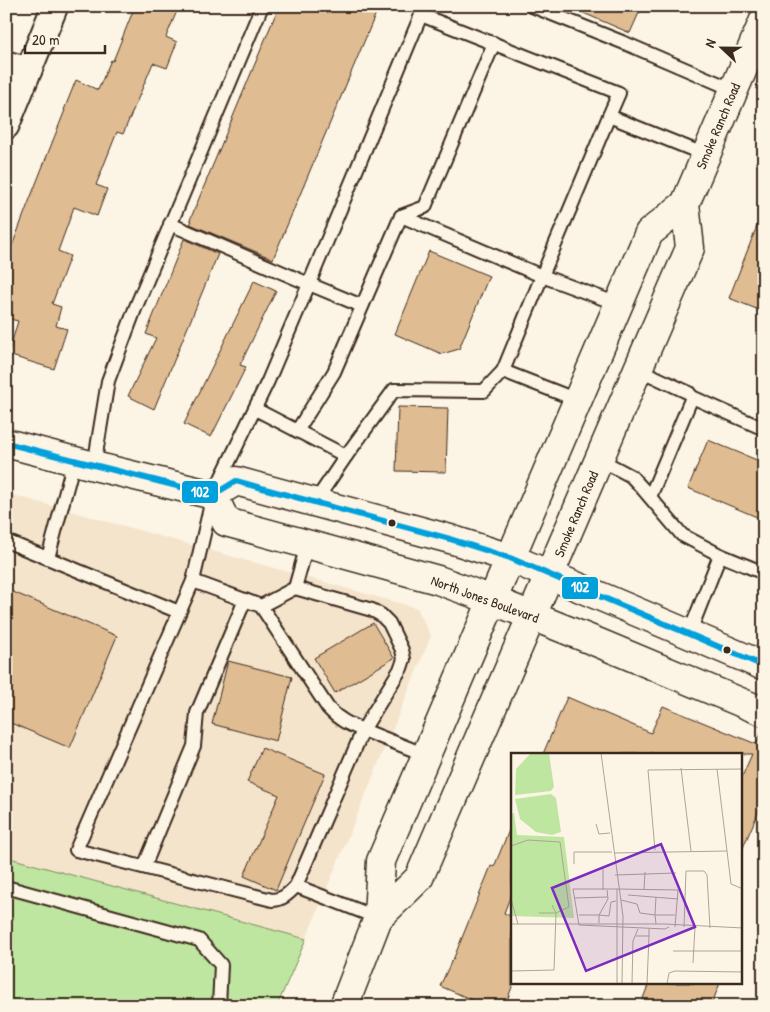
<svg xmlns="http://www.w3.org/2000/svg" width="770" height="1012" viewBox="0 0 770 1012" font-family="'Patrick Hand',sans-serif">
  <rect width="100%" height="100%" fill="#fcf5e5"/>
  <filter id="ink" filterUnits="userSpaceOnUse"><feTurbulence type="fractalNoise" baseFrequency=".02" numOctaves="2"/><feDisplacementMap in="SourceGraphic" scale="10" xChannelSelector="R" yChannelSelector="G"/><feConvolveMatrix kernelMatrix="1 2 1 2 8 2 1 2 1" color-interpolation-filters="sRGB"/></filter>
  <g filter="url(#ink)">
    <!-- built -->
    <path fill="#f4e4cc" d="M6,493l411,115 14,28 -125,303 -300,-82z"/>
    <!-- green -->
    <path fill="#bfe6a0" stroke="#7d885f" d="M6,857l300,82 -29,67h-271z"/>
    <!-- building -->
    <g fill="#e0bc92" stroke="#3b2a1e">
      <path d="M135,6h29l13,5 -11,26 11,5 -10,26 -14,-5 -30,71 -6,-2 -21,53 11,4 -10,27 -23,-9 -16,44 12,5 -18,48 9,3 -5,19 11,3 -13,40 -46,-14 10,-34 -12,-3v-56l20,-53 39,-99h-1l12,-30 22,10 13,-30 2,1z"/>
      <path d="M279,6h100l-106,253 -83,-35 2,-3 -2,-1z"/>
      <path d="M567,6h75l-12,27z"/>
      <path d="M762,213h2v99l-35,-14z"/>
      <path d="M184,239l34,15 -64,155 -26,-13 28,-58 -10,-4z"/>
      <path d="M429,251l60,25 -30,73 -17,5 -47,-20z"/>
      <path d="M254,281l22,10 -36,74 6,2 -35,70 -27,-13z"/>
      <path d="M398,407l50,1 -2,64 -50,-1z"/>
      <path d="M708,440l56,23v57l-76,-32z"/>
      <path d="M6,589l111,47 -47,112 -64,-27z"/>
      <path d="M373,623l21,35 -59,35 -21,-35z"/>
      <path d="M228,661l64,16 -16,64 -64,-17z"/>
      <path d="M567,697l84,36 12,-27 93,38 8,-17v72l-23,53v-73l11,-25h-209z"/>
      <path d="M262,748l63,26 -49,116 -32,-14 35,-81 -32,-13z"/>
      <path d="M512,823v69l-8,21 8,4v70l-7,19h-19l-46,-20 12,-26h1l38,-94 3,1z"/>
      <path d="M649,983h71l-9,23h-71z"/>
    </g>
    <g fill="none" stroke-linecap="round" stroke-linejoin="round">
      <defs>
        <g id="service">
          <path d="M532,6l95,38 107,46"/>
          <path d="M609,116l-67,160 76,28"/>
          <path d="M170,224l139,60 53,22"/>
          <path d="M638,369l47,22 4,2 3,4 -42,100"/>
          <path d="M503,371l74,29"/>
          <path d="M692,397l72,32"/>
          <path d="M255,409l91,47"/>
          <path d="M297,431l37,-59 67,-156 24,-9 69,-164"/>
          <path d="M599,459l32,17 12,13 39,46 38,20 44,18"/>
          <path d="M94,466l14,-85 27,-72 127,-303"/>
          <path d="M315,502l31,-46 48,-66 90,1 19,-20 39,-95 -141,-60"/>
          <path d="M6,541l173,71"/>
          <path d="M48,558l26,-97"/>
          <path d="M193,581l68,25 67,102c11,12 20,16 35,22l38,-62 3,-9 -2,-9 -13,-27 -8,-8 -9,-5 -77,-22 12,-43"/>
          <path d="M261,606l34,-18"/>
          <path d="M689,634l31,-79"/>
          <path d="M144,867l50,-121 3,-33 48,-113"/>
          <path d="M296,886l67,-156 63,25"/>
          <path d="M6,887l193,53 22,25 -2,41"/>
          <path d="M378,918l-82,-32c-7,7 -13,14 -24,14l-196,-50 117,-269 20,-86 55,-114 41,-97 112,-269 198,78 -10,23 97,39"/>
        </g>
        <g id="minor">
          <path d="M6,64l23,6"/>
          <path d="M6,126l49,-120"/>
        </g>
        <g id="secondary">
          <path d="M378,918l41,-40 271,-630 -5,-44"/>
          <path d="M344,1006l34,-88 3,-57 268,-628 36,-29 79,-184"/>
        </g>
        <g id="primary">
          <path d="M6,443l88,23 119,29 23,-14 214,58 60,19 254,108"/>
          <path d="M213,495l13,27 212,58 54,20 107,43 165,69"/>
        </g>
      </defs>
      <!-- service casing -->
      <use href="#service" stroke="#3b2a1e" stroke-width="16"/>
      <!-- minor casing -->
      <use href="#minor" stroke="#3b2a1e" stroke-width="29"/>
      <!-- secondary casing -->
      <use href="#secondary" stroke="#3b2a1e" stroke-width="31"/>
      <!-- primary casing -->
      <use href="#primary" stroke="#3b2a1e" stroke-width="31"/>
      <!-- service -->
      <use href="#service" stroke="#fcf5e5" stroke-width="12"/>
      <!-- minor -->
      <use href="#minor" stroke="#fcf5e5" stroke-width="25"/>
      <!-- secondary -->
      <use href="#secondary" stroke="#fcf5e5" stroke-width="28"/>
      <!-- primary -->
      <use href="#primary" stroke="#fcf5e5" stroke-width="28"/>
      <defs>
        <path id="bus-1" d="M6,443l207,52 23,-14 214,58 60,19 254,108"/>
      </defs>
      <!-- bus-1 casing -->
      <use href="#bus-1" stroke="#fcf5e5" stroke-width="10"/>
      <!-- bus-1 -->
      <use href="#bus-1" stroke="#00a0dc" stroke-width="6"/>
    </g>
  </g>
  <!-- markers -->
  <g fill="#3b2a1e" stroke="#fcf5e5" stroke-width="2">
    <circle cx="392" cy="523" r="4.5"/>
    <circle cx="727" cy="650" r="4.5"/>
  </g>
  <g text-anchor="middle" stroke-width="4.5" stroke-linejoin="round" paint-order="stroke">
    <!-- street labels -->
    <g font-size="14" fill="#3b2a1e" stroke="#fcf5e5">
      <text transform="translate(718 126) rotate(-67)" y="5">Smoke Ranch Road</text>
      <text transform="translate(576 514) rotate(-67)" y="5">Smoke Ranch Road</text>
      <text transform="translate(485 599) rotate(20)" y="5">North Jones Boulevard</text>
    </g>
  </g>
  <!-- overview -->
  <g transform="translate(511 753)">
    <rect width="231" height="231" fill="#fcf5e5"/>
    <path d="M20,0h18l5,34 -3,4 -36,4 1,-26zM40,41l5,4 5,34 -9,3 -16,-3 -16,-13 -5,-20zM3,60l3,22 47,2 10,81 -63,-2v-102z" fill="#bfe6a0"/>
    <path fill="none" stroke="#afa495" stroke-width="1" d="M90,0l22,163 -1,68M170,15l10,83M206,16l14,115 12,5M85,71l3,10 11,-1M0,93l17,-6 32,2 9,65 -13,6 -2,57 -43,1M144,97l-7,-80 95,-1M103,100l113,-2M63,111v-12h38M104,122l61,-2M106,136v95M92,137v-22M96,137l1,9 -9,16 10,1 2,-14 5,-1M133,137l1,-18M117,142l50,4M63,145l33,-1M0,146l7,25M110,147l16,4 3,9 15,2 1,-18M28,160h17l-4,-8M68,162h20v8M0,171h154l78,4M145,171l-1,-9h20M68,172l-6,-36h44l61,1 -3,37M68,172l86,4 4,-2M173,174l2,-56h18l3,4 3,53M125,183h13v-7M162,198h70M182,210l2,-36M121,231l1,-43 5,-12M136,231l2,-48M156,231l2,-11 6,-2 68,1"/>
    <path fill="#7b2cbf" fill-opacity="0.15" stroke="#7b2cbf" stroke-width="2.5" d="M150,91l34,83 -109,44 -34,-83z"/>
    <rect width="231" height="231" fill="none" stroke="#3b2a1e" stroke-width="2.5"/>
  </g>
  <g stroke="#fcf5e5" stroke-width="2">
    <rect x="181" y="480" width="38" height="24" rx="5" fill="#00a0dc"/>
    <rect x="561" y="576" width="38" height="24" rx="5" fill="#00a0dc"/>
  </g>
  <g font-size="14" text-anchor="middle" font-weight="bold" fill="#fff">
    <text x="200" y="497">102</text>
    <text x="580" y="592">102</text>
  </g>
  <!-- margin -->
  <rect width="770" height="1012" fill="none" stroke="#fcf5e5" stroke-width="25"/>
  <rect x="12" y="12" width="745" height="987" fill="none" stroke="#3b2a1e" stroke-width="2" filter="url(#ink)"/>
  <!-- north arrow -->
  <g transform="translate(722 48) rotate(292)" stroke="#fcf5e5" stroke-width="4" paint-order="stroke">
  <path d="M0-4L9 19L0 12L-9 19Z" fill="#3b2a1e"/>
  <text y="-8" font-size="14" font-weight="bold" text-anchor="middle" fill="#3b2a1e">N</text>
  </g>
  <!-- scale -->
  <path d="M25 45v8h80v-8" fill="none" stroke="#3b2a1e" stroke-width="2.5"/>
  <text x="32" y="45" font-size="15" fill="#3b2a1e" stroke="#fcf5e5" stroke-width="4" paint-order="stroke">20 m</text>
</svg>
